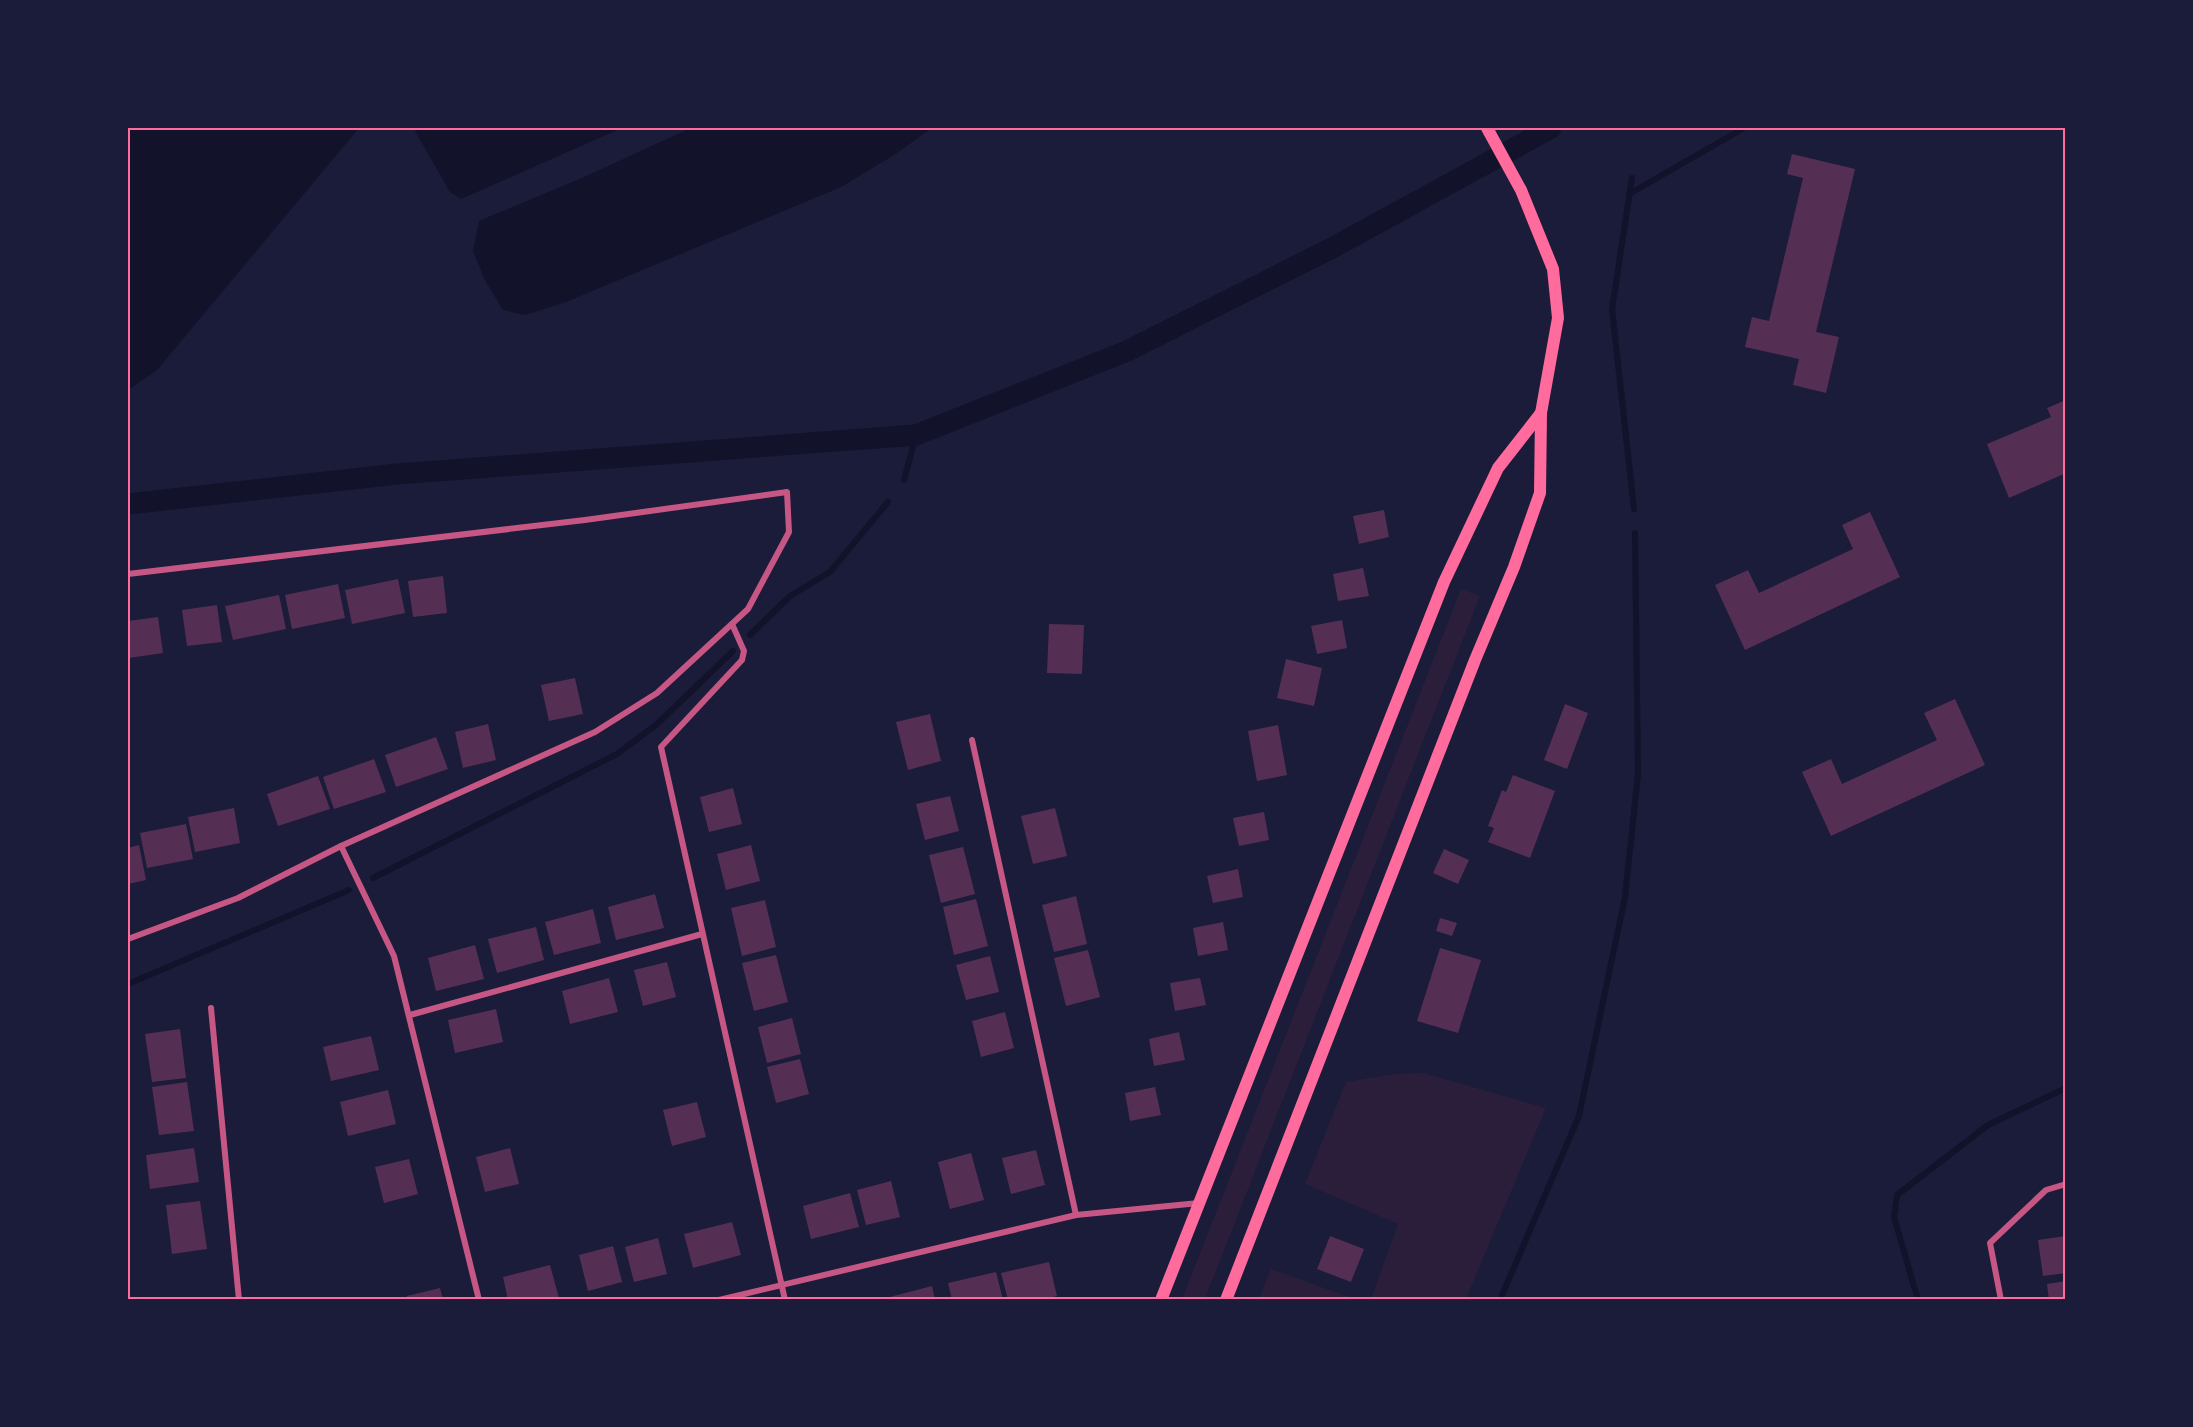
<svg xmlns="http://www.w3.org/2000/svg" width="2193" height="1427" viewBox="0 0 2193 1427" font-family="Jost,sans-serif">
  <rect width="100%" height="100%" fill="#1b1b3a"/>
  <!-- green -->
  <g fill="#2a1e3b">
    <path d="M1461,589l19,7 -275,703h-23z"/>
    <path d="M1424,1073l122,35 -80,191h-95l27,-75 -93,-40 41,-102 48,-8z"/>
    <path d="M1271,1269l84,30h-96z"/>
  </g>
  <!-- water -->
  <g fill="#12122b">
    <path d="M128,128h231l-202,242 -29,20z"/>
    <path d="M417,128h205l-161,71 -11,-7 -35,-61z"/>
    <path d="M691,128h241l-38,27 -53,32 -275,115 -41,13 -22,-5 -18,-30 -12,-29 6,-30 103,-43z"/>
  </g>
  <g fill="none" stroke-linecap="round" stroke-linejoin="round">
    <!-- stream -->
    <g stroke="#12122b" stroke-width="6">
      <path d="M1632,178l-20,131 22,200"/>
      <path d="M1629,194l115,-66"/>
      <path d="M904,480l12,-45"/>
      <path d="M750,635l40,-39 40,-24 58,-70"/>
      <path d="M373,878l244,-124 40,-30 76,-73"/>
      <path d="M128,984l221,-94"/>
      <path d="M1500,1300l79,-184 46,-219 13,-123 -3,-241"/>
      <path d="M1918,1300l-24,-83 3,-22 91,-70 78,-37"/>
    </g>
    <!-- canal -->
    <path stroke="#12122b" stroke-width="21" d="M128,504l269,-30 519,-39 211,-84 207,-104 217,-119"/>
  </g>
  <!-- building -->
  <g fill="#542f53">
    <path d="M1792,154l63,15 -39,163 23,5 -13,56 -33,-8 6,-26 -54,-12 7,-30 17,4 34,-143 -16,-4z"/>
    <path d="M2066,400v73l-57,25 -22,-54 64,-27 -4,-9z"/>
    <path d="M1384,510l5,27 -30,7 -6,-28z"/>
    <path d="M1870,512l30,65 -155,73 -30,-65 33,-15 11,23 94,-44 -11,-24z"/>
    <path d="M1363,568l6,28 -31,5 -5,-27z"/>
    <path d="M443,576l4,37 -34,4 -5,-36z"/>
    <path d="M398,579l7,34 -53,11 -7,-34z"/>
    <path d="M338,584l7,34 -53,11 -7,-34z"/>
    <path d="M279,595l7,34 -53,11 -8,-34z"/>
    <path d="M217,605l5,37 -35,4 -5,-36z"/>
    <path d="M158,617l5,36 -34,5 -1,-37z"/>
    <path d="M1342,620l5,28 -30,6 -6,-28z"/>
    <path d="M1049,624l35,1 -2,49 -35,-1z"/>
    <path d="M1286,659l36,9 -8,38 -37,-8z"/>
    <path d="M575,678l8,36 -34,7 -8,-36z"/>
    <path d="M1955,699l30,66 -154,71 -29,-64 29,-13 11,25 95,-44 -13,-27z"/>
    <path d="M1565,704l23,9 -21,56 -23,-9z"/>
    <path d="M930,714l11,47 -33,9 -12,-48z"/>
    <path d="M488,724l8,36 -33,8 -8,-36z"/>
    <path d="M1278,725l9,50 -30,6 -9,-50z"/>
    <path d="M436,737l12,32 -52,18 -11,-32z"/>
    <path d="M374,759l12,33 -52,17 -11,-32z"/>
    <path d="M1513,775l42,16 -25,67 -42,-16 6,-14 -6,-2 14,-36 4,2z"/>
    <path d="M318,776l12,33 -52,17 -11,-32z"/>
    <path d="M733,788l9,36 -33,8 -9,-35z"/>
    <path d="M950,796l9,35 -34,9 -9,-36z"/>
    <path d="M234,808l6,35 -45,9 -7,-35z"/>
    <path d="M1055,808l12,48 -34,8 -12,-48z"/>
    <path d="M1264,812l5,28 -30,6 -6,-28z"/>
    <path d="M186,824l7,35 -46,9 -7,-35z"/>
    <path d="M139,845l7,35 -18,4v-36z"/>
    <path d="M751,845l9,36 -34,9 -9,-36z"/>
    <path d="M963,847l12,47 -34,9 -12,-48z"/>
    <path d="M1444,849l25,11 -11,24 -25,-11z"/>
    <path d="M1238,869l5,28 -30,6 -6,-27z"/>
    <path d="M655,894l9,34 -48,12 -8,-33z"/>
    <path d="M1076,896l11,48 -33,8 -12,-47z"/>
    <path d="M976,899l12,47 -34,9 -11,-48z"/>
    <path d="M765,900l11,47 -34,9 -11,-48z"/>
    <path d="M593,909l8,34 -47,12 -9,-33z"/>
    <path d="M1440,918l17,5 -5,13 -16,-5z"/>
    <path d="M1223,922l5,28 -30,6 -5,-28z"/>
    <path d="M536,927l8,33 -47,13 -9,-34z"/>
    <path d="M475,945l9,34 -48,12 -8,-33z"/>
    <path d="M1440,948l41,12 -23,73 -41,-12z"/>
    <path d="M1088,950l12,47 -34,9 -12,-48z"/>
    <path d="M776,955l12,47 -34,9 -12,-48z"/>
    <path d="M990,956l9,36 -33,8 -10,-35z"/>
    <path d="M667,962l9,35 -33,9 -9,-36z"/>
    <path d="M609,978l9,34 -48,12 -8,-33z"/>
    <path d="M1200,978l6,27 -31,6 -5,-28z"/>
    <path d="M496,1009l7,33 -48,11 -7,-33z"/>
    <path d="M1005,1012l9,36 -33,9 -9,-36z"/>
    <path d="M792,1018l9,36 -34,9 -9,-36z"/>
    <path d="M180,1029l6,49 -34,4 -7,-48z"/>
    <path d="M1179,1032l6,28 -31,6 -5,-27z"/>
    <path d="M371,1036l8,34 -48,11 -8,-34z"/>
    <path d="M800,1059l9,35 -33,9 -9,-36z"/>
    <path d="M187,1082l7,49 -35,4 -7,-48z"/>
    <path d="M1155,1087l6,28 -31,6 -5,-28z"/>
    <path d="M388,1090l8,34 -48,12 -8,-34z"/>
    <path d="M697,1102l9,35 -34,9 -9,-36z"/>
    <path d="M194,1148l5,34 -49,7 -4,-34z"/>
    <path d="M510,1148l9,36 -34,8 -9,-35z"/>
    <path d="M1036,1150l9,35 -34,9 -9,-36z"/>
    <path d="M971,1153l13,47 -34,9 -12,-47z"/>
    <path d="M409,1159l9,35 -34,9 -9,-36z"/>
    <path d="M891,1181l9,36 -34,8 -9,-35z"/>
    <path d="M850,1193l9,34 -48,12 -8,-33z"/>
    <path d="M200,1201l7,48 -35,5 -6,-49z"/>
    <path d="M732,1222l9,33 -48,13 -9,-34z"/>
    <path d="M1330,1236l34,13 -13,33 -34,-13z"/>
    <path d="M2066,1236v37l-23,3 -5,-36z"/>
    <path d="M658,1238l9,36 -33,8 -9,-35z"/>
    <path d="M613,1246l9,36 -34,9 -9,-36z"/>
    <path d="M1049,1262l8,34 -16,4h-33l-7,-27z"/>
    <path d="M550,1265l9,33 -51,2 -5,-23z"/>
    <path d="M996,1272l7,28h-51l-4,-17z"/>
    <path d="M2066,1281v19h-17l-2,-16z"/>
    <path d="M932,1286l3,14h-53v-1z"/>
    <path d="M440,1288l3,12h-36v-4z"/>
  </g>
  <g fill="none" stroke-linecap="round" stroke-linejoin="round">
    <!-- minor -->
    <g stroke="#c65784" stroke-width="6">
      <path d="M128,574l457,-54 202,-28 2,40 -41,77 -91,84 -62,39 -254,114 -103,52 -110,41"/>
      <path d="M732,624l12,27 -2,9 -81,87 124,553"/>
      <path d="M972,740l104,475"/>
      <path d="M341,846l53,110 85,344"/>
      <path d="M211,1008l28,292"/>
      <path d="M410,1015l292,-81"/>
      <path d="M719,1300l357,-85 123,-12"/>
      <path d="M2001,1300l-11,-57 56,-53 20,-6"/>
    </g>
    <!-- secondary -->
    <g stroke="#ff6b9d" stroke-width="12">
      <path d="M1161,1300l283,-718 54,-114 43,-55"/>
      <path d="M1226,1300l249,-640 39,-93 26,-74 1,-80 17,-95 -5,-49 -32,-79 -34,-62"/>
    </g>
  </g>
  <!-- border -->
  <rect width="2193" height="1427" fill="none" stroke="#1b1b3a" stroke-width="258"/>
  <rect x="129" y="129" width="1935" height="1169" fill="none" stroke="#ff6b9d" stroke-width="2"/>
</svg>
